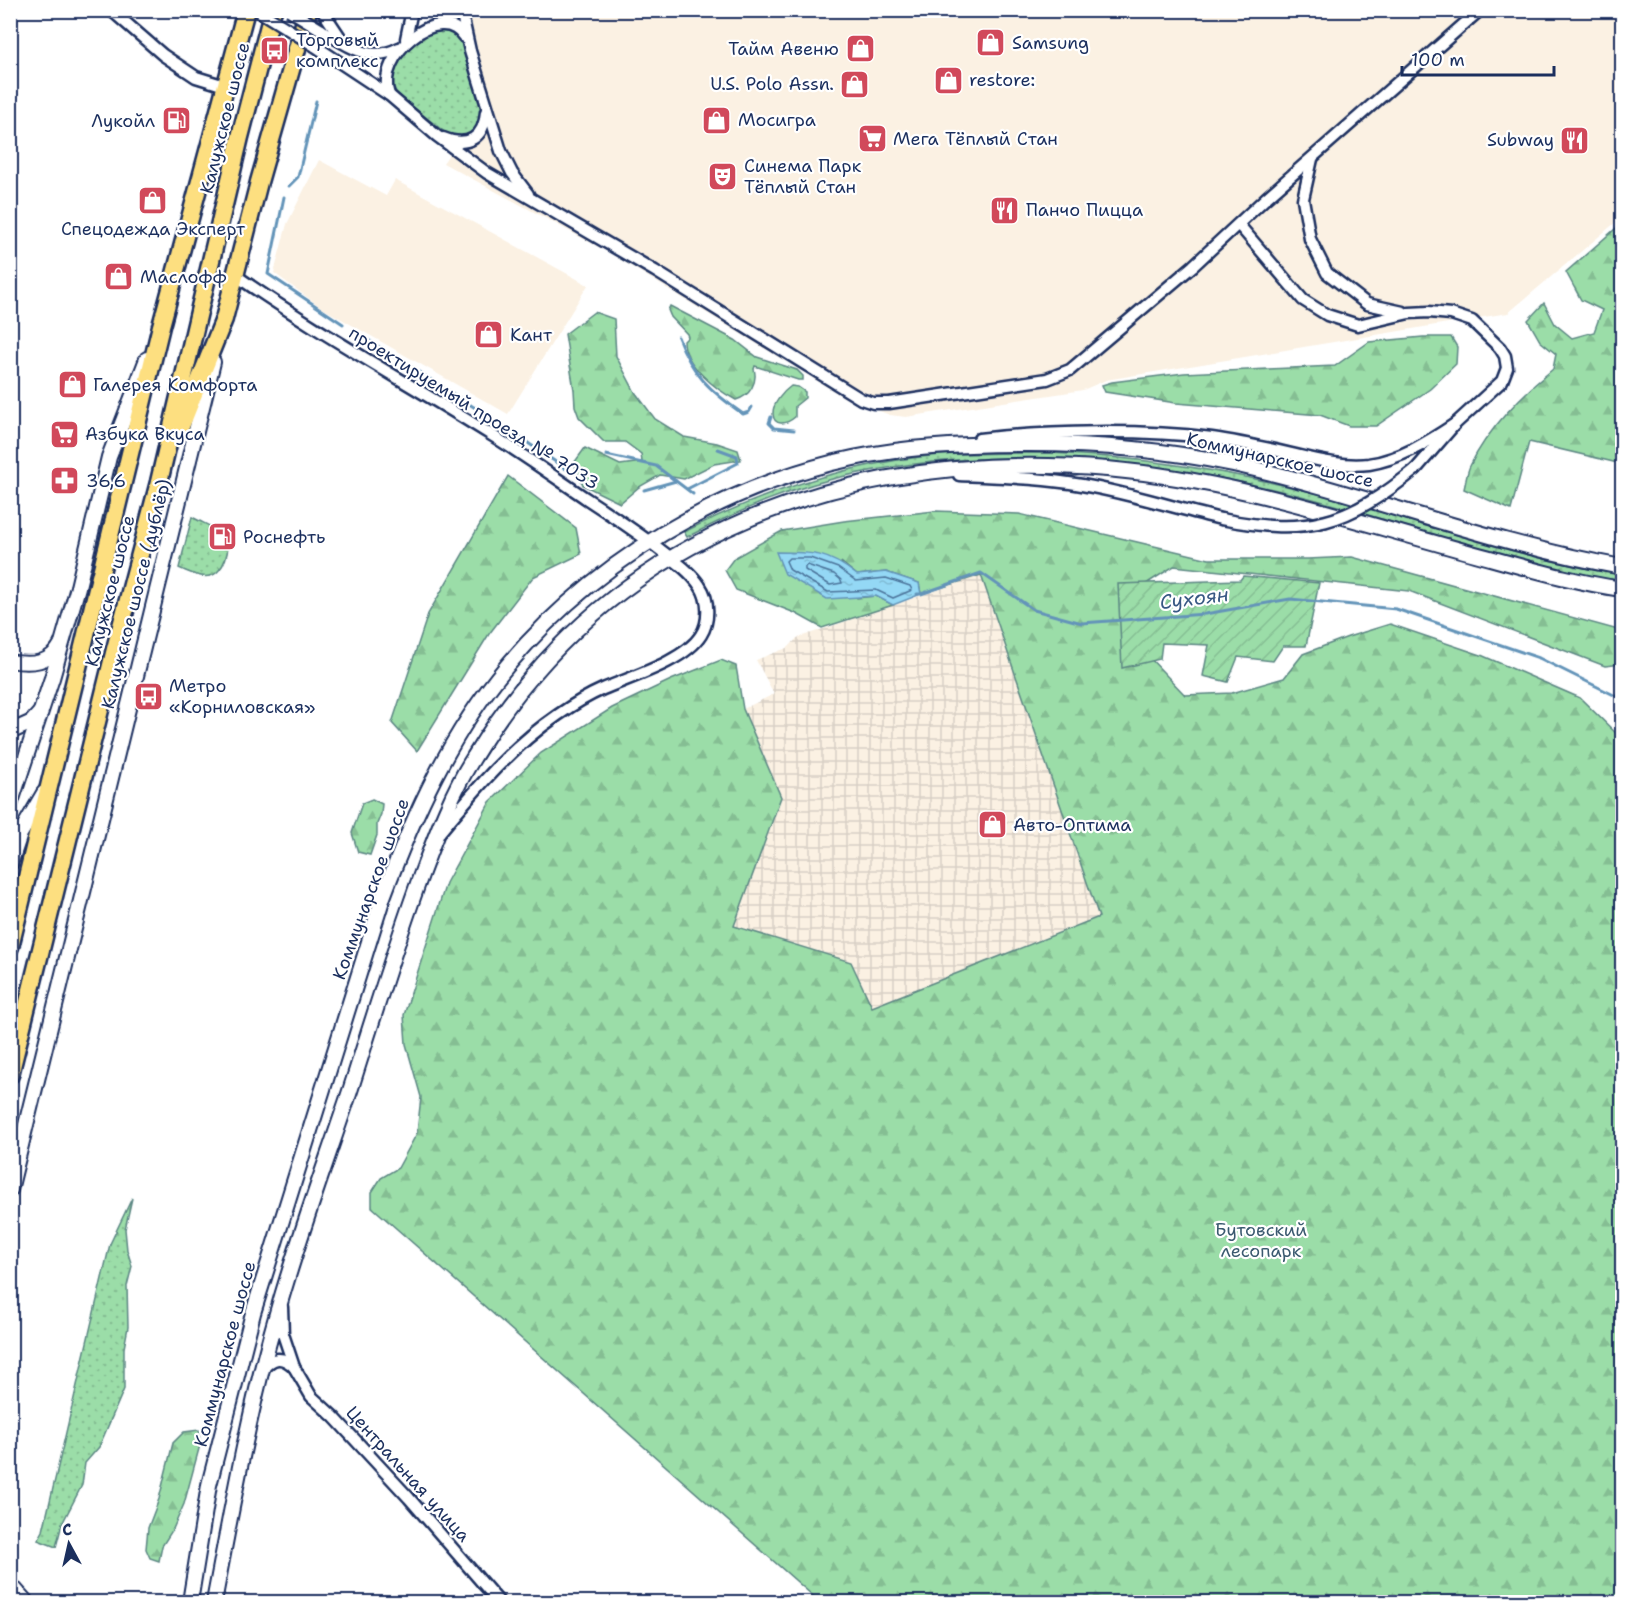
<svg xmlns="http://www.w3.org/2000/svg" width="1633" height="1613" viewBox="0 0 1633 1613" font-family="'Shantell Sans',sans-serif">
  <defs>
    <pattern id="industrial-grid" width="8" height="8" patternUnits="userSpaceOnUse" patternTransform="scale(1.5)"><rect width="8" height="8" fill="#fbf1e3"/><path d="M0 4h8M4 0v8" fill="none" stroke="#d7cfc5"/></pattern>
    <pattern id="grass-dots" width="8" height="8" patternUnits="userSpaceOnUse" patternTransform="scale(1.5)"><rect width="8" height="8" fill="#9bdda8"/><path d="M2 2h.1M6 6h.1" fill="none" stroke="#85be93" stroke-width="1.8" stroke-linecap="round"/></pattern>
    <pattern id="forest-firs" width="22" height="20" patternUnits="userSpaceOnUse" patternTransform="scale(1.5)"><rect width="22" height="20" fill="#9bdda8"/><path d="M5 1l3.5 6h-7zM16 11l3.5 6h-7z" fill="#85be93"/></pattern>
    <pattern id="garden-furrows" width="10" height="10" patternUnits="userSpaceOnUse" patternTransform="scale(1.5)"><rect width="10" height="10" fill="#9bdda8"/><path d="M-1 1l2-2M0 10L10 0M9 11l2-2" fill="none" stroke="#85be93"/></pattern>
    <pattern id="water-ripples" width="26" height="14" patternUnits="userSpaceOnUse" patternTransform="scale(1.5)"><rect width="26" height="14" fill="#94d8f5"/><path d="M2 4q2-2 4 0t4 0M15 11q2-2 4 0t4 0" fill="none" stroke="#7fbad4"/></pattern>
  </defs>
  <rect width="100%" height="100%" fill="#fff"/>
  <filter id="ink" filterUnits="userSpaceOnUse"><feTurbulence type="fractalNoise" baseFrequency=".0167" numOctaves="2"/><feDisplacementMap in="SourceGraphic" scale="12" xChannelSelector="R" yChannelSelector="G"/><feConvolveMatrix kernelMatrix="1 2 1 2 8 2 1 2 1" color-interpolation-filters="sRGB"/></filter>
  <g filter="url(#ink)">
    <!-- built -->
    <g fill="#fbf1e3">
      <path d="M450,11h1172v206l-114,96 -402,67 -23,10 -177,27 -16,-2 -45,-17 -237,-146 -165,-89 33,-48z"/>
      <path d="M319,160l67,36 9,-16 193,105 -80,129 -186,-106 -48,-35 13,-49z"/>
    </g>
    <!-- industrial -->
    <path fill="url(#industrial-grid)" d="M981,575l118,342 -227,90 -138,-81 47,-129 -38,-88 31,-15 -18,-34 33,-13 8,-9z"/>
    <!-- grass -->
    <g fill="url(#grass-dots)" stroke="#5b8683" stroke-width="1.5">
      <path d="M430,26l30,8 23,83 -8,15 -14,6 -14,-4 -50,-40c-16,-28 16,-50 33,-68z"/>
      <path d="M1051,453c88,4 174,17 260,39 104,28 205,66 311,83v7c-106,-17 -209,-56 -313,-84 -144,-38 -308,-55 -455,-24 -59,12 -114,36 -167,63l-3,-5c81,-41 165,-70 257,-77 36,-2 73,-2 110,-2z"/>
      <path d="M192,517c10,6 26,11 33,20 8,9 -2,37 -15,39 -10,2 -22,-4 -31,-8z"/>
      <path d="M132,1198l-7,31 2,21 5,16 -5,20 1,41 -4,21v41l-25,58 -14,16 -3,22 -20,39 -6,23 -18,-7 5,-9 67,-287z"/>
    </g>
    <!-- forest -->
    <g fill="url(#forest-firs)" stroke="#5b8683" stroke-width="1.5">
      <path d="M1622,223v241l-93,-22 -18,68 -47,-21c2,-8 3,-17 6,-23 17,-36 53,-73 83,-97l3,-15 -16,-13 -12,-21 16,-17 11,21 17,14 22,-6 8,-22 -21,-10 -15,-28z"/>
      <path d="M670,306l65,34 22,17 40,13 6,6v4h-5l-43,-14 -1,3c4,13 -4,27 -18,31 -19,-10 -52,-35 -52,-59l4,-4 -1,-3 -16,-17 -3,-7z"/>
      <path d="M594,312l20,7 2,37 19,36 20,27 29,18 33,6 21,7 3,10 -27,4 -30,15 -24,-4 -21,12 -19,16 -37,-18 -9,-22 11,-15 35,17 22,-3 -1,-8 -16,-12h-21l-25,-25 -4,-11 -1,-16 -9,-56z"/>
      <path d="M1423,337h28l6,10 -1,17 -26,25 -54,37h-27l-29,-11 -144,-12 -71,-11 -3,-7 10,-3 72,-9 151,-7 34,-24z"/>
      <path d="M791,386l7,1 7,5v6l-10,8v11c-7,6 -21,11 -22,-3 -1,-10 11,-23 18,-28z"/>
      <path d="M508,476l68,52 5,26 -48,23 -44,57 -72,117 -25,-28 36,-109z"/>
      <path d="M935,511l84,3 190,45h99l44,-2 270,74v33l-17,2 -196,-75 -235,-25 -36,23 6,63 41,43 47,-2 52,-15 19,-24 45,-17 42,-13 91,31 99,43 42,41v863h-802l-448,-395v-15l9,-14 17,-10 19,-35 4,-36 -15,-53 -2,-29 42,-132 44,-81 51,-49 71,-45 59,-28 50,-20 15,6 7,43 38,88 -47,129 117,36 21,45 227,-90 -118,-342 -60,19 -2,-11 -33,-11 -29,3 -16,-13 16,36 19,-2 17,9 -71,23 -27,-15 -59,-23 -11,-20 9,-12 48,-27 62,-10z"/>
      <path d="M372,799l10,5 -1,10 -4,10v11l-7,20 -12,-3 -6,-19 10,-30z"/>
      <path d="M199,1430l1,15 -16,59 -11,25 -11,17 -3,15 -9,-3 -4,-9 2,-21 11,-29 14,-56 11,-11z"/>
    </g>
    <!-- garden -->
    <path fill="url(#garden-furrows)" stroke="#5b8683" stroke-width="1.5" d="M1243,576l76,7 -13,63h-23l-10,15 -35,-4 -10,25 -25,-6 6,-31 -47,-2 -2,16 -38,9 -4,-84 122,-4z"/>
    <!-- water -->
    <path fill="url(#water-ripples)" stroke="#6494b9" stroke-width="1.5" d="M776,552c36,0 52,0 81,23l29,-3 33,11 2,11 -28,11 -17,-9 -49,3 -42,-25z"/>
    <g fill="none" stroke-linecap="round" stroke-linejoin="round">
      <!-- shore -->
      <g stroke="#4b739a" stroke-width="1.5">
        <path d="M789,558h21l28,10 18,13 30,-3 24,8 2,4 -19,8 -17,-8 -48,2 -38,-22 -4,-9z"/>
        <path d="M807,565l27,9 7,6 1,3 -12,2 -25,-15v-3z"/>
      </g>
      <!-- stream -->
      <g stroke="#6494b9" stroke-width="3">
        <path d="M289,186l9,-9 18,-76"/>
        <path d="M284,197l-16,77 75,50"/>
        <path d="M357,333l131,83"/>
        <path d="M678,337c14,37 32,54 65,77l6,-2 3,-5"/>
        <path d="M771,417l-2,6 5,5 20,2"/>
        <path d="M506,428l60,41"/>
        <path d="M606,455l50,11 37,28"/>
        <path d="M687,489l51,-26 -1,-7 -19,-7"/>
        <path d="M644,490l32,-9"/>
        <path d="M917,594h4l60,-21 53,37 48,13 123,-9 85,-15 106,10 143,49 83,41"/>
      </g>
      <defs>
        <g id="minor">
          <path d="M111,10l52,45 33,22 29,9"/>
          <path d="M322,10l18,27"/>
          <path d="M461,10l9,41 31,100 11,22 16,21"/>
          <path d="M320,29c25,15 49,35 79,19"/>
          <path d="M406,39l6,-29"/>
          <path d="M315,46l74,49 48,41 50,37 168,98 206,128 12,4h16l158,-24 23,-9 123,-104 73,-68 214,-188"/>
          <path d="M389,95c-15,-39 52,-95 75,-58"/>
          <path d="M443,138c25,10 41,0 43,-26"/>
          <path d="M1312,159l-9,40 7,40 17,34 40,31 36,8"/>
          <path d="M1239,225l64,75 24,15 31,10 51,-12 20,-1 22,2 21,7 28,27 5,8 2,12 -5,13 -47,43 -39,45"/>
          <path d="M235,275c83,58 172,107 258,161 32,20 63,42 94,63 23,15 45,30 67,46 15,12 35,24 46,41 9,13 10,35 1,49 -16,26 -70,42 -98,54 -16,7 -32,17 -45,26 -47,32 -82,74 -118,117"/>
          <path d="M979,439c71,-8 162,-10 233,-1 27,4 54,10 80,16 25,6 51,13 77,10 32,-5 59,-22 86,-40"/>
          <path d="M959,475c41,2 83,3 123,10 47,8 93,23 139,34"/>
          <path d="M282,1307l1,27 11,33 17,29 23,21 75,81 90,104"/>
          <path d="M263,1369c10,-12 19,-14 31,-2"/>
        </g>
        <path id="tertiary" d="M10,661c21,4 40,3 51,-18"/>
        <g id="secondary">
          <path d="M10,732l22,-10 8,-9"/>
          <path d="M10,805l42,-127 26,-91 31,-130 38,-98"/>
          <path d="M10,864l10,-30 24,-41"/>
          <path d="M10,1190l203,-828"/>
          <path d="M10,1584l16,18"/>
          <path d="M190,1602l19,-117 44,-172 130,-416c31,-83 67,-163 124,-231 100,-119 250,-201 404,-217 39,-4 78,-5 118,-5 68,0 137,6 204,20 131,29 258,80 389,103"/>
          <path d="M214,1602c18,-95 35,-192 62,-285 21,-76 49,-151 74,-226 23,-72 45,-145 71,-216 15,-40 30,-82 53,-118 137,-227 378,-309 633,-288 127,11 246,52 368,85 49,13 98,28 147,35"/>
        </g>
        <g id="trunk">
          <path d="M179,431l45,-112 35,-137 49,-172"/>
          <path d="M10,947l151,-621 85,-316"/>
          <path d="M10,1075l105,-426 44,-167 81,-345 33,-127"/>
        </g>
      </defs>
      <!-- minor casing -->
      <use href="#minor" stroke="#1b2f5e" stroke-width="15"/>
      <!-- tertiary casing -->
      <use href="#tertiary" stroke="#1b2f5e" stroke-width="16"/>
      <!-- secondary casing -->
      <use href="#secondary" stroke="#1b2f5e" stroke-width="18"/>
      <!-- trunk casing -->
      <use href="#trunk" stroke="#1b2f5e" stroke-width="21"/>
      <!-- minor -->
      <use href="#minor" stroke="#fff" stroke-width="10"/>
      <!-- tertiary -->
      <use href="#tertiary" stroke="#fff" stroke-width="12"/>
      <!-- secondary -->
      <use href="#secondary" stroke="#fff" stroke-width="14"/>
      <!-- trunk -->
      <use href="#trunk" stroke="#fddf80" stroke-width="16"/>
      <defs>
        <g id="minor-bridge">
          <path d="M257,10l58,36"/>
          <path d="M289,10l31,19"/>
          <path d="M1221,519c87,17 126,6 195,-50"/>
        </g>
      </defs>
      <!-- minor-bridge casing -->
      <use href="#minor-bridge" stroke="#1b2f5e" stroke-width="15" stroke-linecap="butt"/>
      <!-- minor-bridge -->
      <use href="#minor-bridge" stroke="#fff" stroke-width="10"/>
    </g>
  </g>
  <!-- icons -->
  <defs>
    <symbol id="shop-square" viewBox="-11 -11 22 22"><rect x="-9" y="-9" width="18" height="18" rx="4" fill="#d1495b" stroke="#fff"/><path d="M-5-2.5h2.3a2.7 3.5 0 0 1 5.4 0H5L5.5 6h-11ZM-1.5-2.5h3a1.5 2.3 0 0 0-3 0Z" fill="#fff"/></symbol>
    <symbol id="bus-square" viewBox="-11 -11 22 22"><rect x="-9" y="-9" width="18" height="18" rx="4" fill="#d1495b" stroke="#fff"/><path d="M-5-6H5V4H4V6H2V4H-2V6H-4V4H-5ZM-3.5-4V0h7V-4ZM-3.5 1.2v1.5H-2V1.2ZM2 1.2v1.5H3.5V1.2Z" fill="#fff"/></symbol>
    <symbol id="fuel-square" viewBox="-11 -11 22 22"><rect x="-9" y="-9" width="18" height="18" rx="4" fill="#d1495b" stroke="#fff"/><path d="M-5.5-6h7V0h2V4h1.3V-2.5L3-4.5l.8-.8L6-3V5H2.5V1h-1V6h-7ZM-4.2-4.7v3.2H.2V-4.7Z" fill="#fff"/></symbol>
    <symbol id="supermarket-square" viewBox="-11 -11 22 22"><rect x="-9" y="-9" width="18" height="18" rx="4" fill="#d1495b" stroke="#fff"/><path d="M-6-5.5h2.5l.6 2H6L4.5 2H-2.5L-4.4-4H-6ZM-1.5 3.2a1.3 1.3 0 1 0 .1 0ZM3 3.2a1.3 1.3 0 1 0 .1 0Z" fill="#fff"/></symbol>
    <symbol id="restaurant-square" viewBox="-11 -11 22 22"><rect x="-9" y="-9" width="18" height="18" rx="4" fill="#d1495b" stroke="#fff"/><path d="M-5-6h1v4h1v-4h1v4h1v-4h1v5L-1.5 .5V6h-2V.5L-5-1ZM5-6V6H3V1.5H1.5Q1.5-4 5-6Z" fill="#fff"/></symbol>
    <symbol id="theatre-square" viewBox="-11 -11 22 22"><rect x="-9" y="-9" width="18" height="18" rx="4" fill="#d1495b" stroke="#fff"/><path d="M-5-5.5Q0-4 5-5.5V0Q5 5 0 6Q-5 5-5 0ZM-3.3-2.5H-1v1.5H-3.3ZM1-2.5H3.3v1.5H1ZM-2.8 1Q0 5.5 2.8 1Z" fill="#fff"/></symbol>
    <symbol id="pharmacy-square" viewBox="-11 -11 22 22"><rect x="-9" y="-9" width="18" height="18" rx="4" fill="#d1495b" stroke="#fff"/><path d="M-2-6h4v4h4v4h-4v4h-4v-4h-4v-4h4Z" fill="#fff"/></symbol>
  </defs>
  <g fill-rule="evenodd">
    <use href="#shop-square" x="974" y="26" width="33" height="33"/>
    <use href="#shop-square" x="844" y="32" width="33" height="33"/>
    <use href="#bus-square" x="258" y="34" width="33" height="33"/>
    <use href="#shop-square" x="932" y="64" width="33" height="33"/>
    <use href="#shop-square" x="838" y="68" width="33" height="33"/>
    <use href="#shop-square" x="700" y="104" width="33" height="33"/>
    <use href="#fuel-square" x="160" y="104" width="33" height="33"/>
    <use href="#supermarket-square" x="856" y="122" width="33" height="33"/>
    <use href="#restaurant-square" x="1558" y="124" width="33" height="33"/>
    <use href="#theatre-square" x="706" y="160" width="33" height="33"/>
    <use href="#shop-square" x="136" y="184" width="33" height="33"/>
    <use href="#restaurant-square" x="988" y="194" width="33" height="33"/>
    <use href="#shop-square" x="102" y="260" width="33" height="33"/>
    <use href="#shop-square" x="472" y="318" width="33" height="33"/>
    <use href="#shop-square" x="56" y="368" width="33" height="33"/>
    <use href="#supermarket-square" x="48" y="418" width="33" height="33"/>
    <use href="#pharmacy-square" x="48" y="464" width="33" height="33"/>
    <use href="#fuel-square" x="206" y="520" width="33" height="33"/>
    <use href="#bus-square" x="132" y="680" width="33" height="33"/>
    <use href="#shop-square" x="976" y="808" width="33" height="33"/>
  </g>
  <g text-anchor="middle" stroke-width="4.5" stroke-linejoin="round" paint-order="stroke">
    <!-- poi labels -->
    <g font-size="18" fill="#1b2f5e" stroke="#fff" text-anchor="start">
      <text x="296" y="46">Торговый<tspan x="296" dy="21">комплекс</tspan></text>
      <text x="1012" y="49">Samsung</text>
      <text x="839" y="55" text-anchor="end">Тайм Авеню</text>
      <text x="969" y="86">restore:</text>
      <text x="834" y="90" text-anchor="end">U.S. Polo Assn.</text>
      <text x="738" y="126">Мосигра</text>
      <text x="155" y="127" text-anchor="end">Лукойл</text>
      <text x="893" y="145">Мега Тёплый Cтан</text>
      <text x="1554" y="146" text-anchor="end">Subway</text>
      <text x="744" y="172">Синема Парк<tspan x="744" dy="21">Тёплый Стан</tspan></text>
      <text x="1026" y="216">Панчо Пицца</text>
      <text x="153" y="235" text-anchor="middle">Спецодежда Эксперт</text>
      <text x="140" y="283">Маслофф</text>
      <text x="510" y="341">Кант</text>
      <text x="93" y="391">Галерея Комфорта</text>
      <text x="85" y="440">Азбука Вкуса</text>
      <text x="86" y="487">36,6</text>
      <text x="243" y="543">Роснефть</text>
      <text x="169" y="692">Метро<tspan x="169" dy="21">«Корниловская»</tspan></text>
      <text x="1013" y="831">Авто-Оптима</text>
    </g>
    <!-- street labels -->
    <g font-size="18" fill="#1b2f5e" stroke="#fff">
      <text transform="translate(225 118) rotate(-76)" y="6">Калужское шоссе</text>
      <text transform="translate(474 408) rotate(32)" y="6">проектируемый проезд № 7033</text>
      <text transform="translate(1280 460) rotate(13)" y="6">Коммунарское шоссе</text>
      <text transform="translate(110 591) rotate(-76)" y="6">Калужское шоссе</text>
      <text transform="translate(136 594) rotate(-76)" y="6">Калужское шоссе (дублёр)</text>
      <text transform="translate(371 889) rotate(-70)" y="6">Коммунарское шоссе</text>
      <text transform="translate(225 1354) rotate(-75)" y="6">Коммунарское шоссе</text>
      <text transform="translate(408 1474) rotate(48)" y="6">Центральная улица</text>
    </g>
    <!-- park labels -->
    <g font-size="18" fill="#3b5a70" stroke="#fff">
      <text x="1261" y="1236">Бутовский<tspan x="1261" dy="21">лесопарк</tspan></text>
    </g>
    <!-- water labels -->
    <g font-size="20" font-style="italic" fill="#395984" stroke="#fff">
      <text transform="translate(1194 598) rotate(-7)" y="7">Сухоян</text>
    </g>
  </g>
  <!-- margin -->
  <rect width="1633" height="1613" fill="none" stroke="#fff" stroke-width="36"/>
  <rect x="18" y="18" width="1597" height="1577" fill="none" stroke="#1b2f5e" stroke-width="2" filter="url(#ink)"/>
  <!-- north arrow -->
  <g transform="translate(69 1544) rotate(352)" stroke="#ffffff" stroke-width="4.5" paint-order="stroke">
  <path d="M0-4.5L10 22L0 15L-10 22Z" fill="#1b2f5e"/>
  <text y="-9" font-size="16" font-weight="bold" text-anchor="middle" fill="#1b2f5e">С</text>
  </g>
  <!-- scale -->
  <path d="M1402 66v9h152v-9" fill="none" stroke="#1b2f5e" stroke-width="3"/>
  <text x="1411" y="66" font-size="18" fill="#1b2f5e" stroke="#ffffff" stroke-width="4.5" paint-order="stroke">100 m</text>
</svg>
